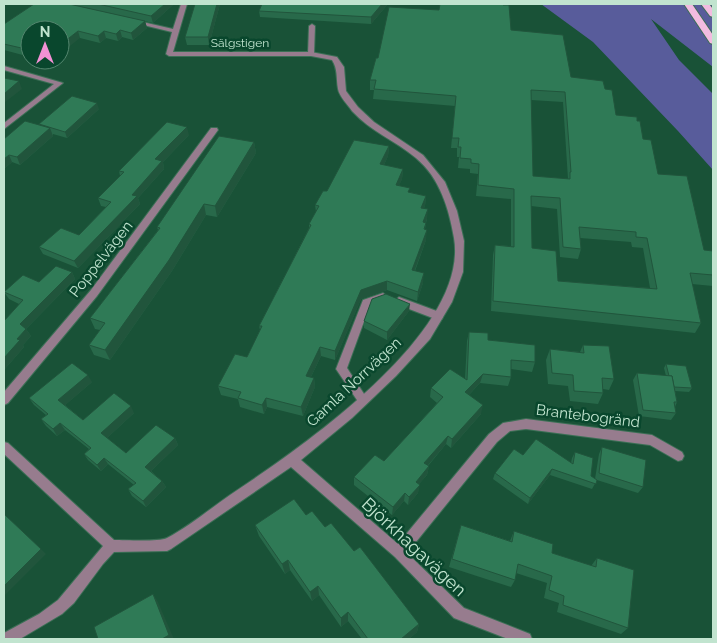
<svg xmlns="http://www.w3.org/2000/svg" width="717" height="643" viewBox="0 0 717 643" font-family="Raleway,sans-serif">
  <rect width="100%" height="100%" fill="#195237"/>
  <!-- green -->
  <path fill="#585c9b" d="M541,4h172v63l-62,-48 28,41 34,34v76l-35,-39 -85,-89z"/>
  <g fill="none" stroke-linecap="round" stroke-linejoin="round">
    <defs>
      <g id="service">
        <path d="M312,24l3,2 -1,28 -3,2 -3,-2 1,-28z"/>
        <path d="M383,293l5,4 -2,3 -16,5 -23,63 21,32 -1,3 -4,2 -4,-2 -23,-34 27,-69z"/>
        <path d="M399,297l43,16 1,3 -1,3 -4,1 -42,-16 -2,-3z"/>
      </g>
      <g id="minor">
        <path d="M181,4h6l-14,48h138l26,5 7,10 2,24 12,16 16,15 49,33 22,27 12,29 7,30 -1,31 -11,30 -22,37 -34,37 -44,42 -51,42 97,84 91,-110 14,-11 23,-4 126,16 30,17 2,4 -2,4 -4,1 -28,-16 -124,-16 -16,2 -13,11 -90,111 57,55 66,26 2,5h-24l-54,-21 -59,-61 -104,-90 -120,82 -4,2 -53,1 -11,12 -29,39 -12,11 -42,25h-16v-6l35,-19 19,-14 45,-54 -99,-92v-12l4,1 106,97c11,0 45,2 53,-2 21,-11 43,-29 63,-43 69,-46 240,-162 224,-257 -5,-29 -14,-60 -38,-80 -20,-17 -46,-27 -64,-47 -4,-6 -13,-15 -14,-22 -2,-11 0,-20 -6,-29l-21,-4h-142l-3,-2 6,-22 -41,-10 3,-2 39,9z"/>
        <path d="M4,66l59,17 -59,46v-6l50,-39 -50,-14z"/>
        <path d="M211,128h6l1,2 -121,166 -89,107 -4,2v-13l87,-102z"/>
      </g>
      <g id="trunk">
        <path d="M684,4h8l21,31v9l-3,-1z"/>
        <path d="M701,4h8l4,5v8l-3,-1z"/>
      </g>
    </defs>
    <!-- service casing -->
    <use href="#service" stroke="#3b6f55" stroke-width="2"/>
    <!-- minor casing -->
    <use href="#minor" stroke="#3b6f55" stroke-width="2"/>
    <!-- trunk casing -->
    <use href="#trunk" stroke="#3b6f55" stroke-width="2"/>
    <!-- service -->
    <use href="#service" fill="#977c8e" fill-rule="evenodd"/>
    <!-- minor -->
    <use href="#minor" fill="#977c8e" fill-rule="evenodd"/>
    <!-- trunk -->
    <use href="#trunk" fill="#f2bce0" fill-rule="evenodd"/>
  </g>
  <!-- wall -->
  <g fill="#28694a" fill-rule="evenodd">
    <path d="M69,4h105l-21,19z"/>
    <path d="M220,4l-11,41h-22l-2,-8z"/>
    <path d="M262,4h126l-17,20 -111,-7 -1,-6z"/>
    <path d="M145,21l2,7 -14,12 -11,-3 -4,4 -12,-3 -6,5 -20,-5 -50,-8v27l-26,-7v-26z"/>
    <path d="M511,30l60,47 34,12 11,26 21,6 6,18 15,35 46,76 9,1v35l-21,-2 9,39 -6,10 -204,-22 2,-56 2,-10 16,1v-47l-35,-3 2,-22 -8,-1v-4l-12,-1 1,-11h-2v-9h-6l4,-42 -82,-7 1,-9h-4v-10l8,-22zM531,100l32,2 5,77 -35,-3zM531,206l26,3 3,48 18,2 3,-10 -1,-11 51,4 1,5 11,1 7,40 -92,-7 -26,-33z"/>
    <path d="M99,109l-32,29 -14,-4v2l-33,29 -8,-3 -8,7v-30l35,-14v-1z"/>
    <path d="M189,135l-26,27 1,7 -26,29 2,6 -62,64 -35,-14 -4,-7 40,-12 27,-28 -5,-1 -3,-8 22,-22 -1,-5z"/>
    <path d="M254,142l2,11 -39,64 -11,-2 -34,56 -62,89 -16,-5 -5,-10 11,-15 -5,-1 -5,-11 68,-88 -1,-3z"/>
    <path d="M389,146l-1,10 -4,9 19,4 -1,10 -3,6 10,7 17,4 -1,10 -1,2 3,11 -1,4 -1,6 1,11 -11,31 8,12 -6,18 -30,-11 -26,9 -26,61 -14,-4 -10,21 3,1 1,9 -12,29 -36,-9 -3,7 -24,-7 -2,-8 -17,-4 -3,-9 29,-29 13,-27 -1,-4 50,-98v-4l7,-12 -1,-7 12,-14z"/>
    <path d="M72,272l3,7 -49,50 5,7 -8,9 1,2 -20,23 15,-66 -10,-5 -5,-7z"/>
    <path d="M409,311l-22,29 -23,-12v-7z"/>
    <path d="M469,332l66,30 -3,10 -21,-3v8l-3,9 -28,-3 -11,12 12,19 -30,34 -5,-4 -18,22h1l-2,9 -8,9 -1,9 -10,12 -4,-4 -12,14 -38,-30v-8l30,-16 53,-58 -7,-6 1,-9 34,-9 2,-38z"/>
    <path d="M583,345l31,34 -5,11 -6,-1v4l-5,11 -28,-3 -2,-15 -20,-2 -2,-24 4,-11 30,3z"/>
    <path d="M666,364l26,24 -3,4 -14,-1 2,11 -2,5 1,6 -5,7 -32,-4 -6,-36 4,-7 29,3 -2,-8z"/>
    <path d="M92,382l-27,23 18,15 51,-7 -27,25 19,15 49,-15 3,7 -27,26 11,10 4,6 -20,20 -14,-11 -4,-7 6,-4 -26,-21 -7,7 -13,-11 -4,-6 5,-5 -24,-19 -8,6 -11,-10 -5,-7 5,-4 -12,-10 -5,-7z"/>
    <path d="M602,447l41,40 -5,6 -41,-13 -5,9 -42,-14 -22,29 -35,-25 2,-6 76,-10 1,-5 3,-6 16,24 4,3 4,-25z"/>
    <path d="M306,515l19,12 29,24 65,73 -2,8 -8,7h-47l-14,-18 -7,6 -22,-32 -7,6 -22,-31 -5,4 -26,-38 -4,-11z"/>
    <path d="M461,525l49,16 4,-10 38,22 39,13 6,-8 31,70 -7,6 -64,-22 2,-9 -15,-5 3,-15 -31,-10 -1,7 -4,7 -62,-20z"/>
  </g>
  <!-- shaded-wall -->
  <g fill="#21553c">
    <path d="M165,4h9l-21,19 -2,-7z"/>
    <path d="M217,4h3l-11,41 -1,-8z"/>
    <path d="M382,4h6l-17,20v-7z"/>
    <path d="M145,21l2,7 -14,12 -2,-7z"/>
    <path d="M120,30l2,7 -4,4 -2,-7z"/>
    <path d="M78,31l2,7 -20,16v-9z"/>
    <path d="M104,31l2,7 -6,5 -2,-7z"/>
    <path d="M19,81l3,8 -18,14v-9z"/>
    <path d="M97,103l2,6 -32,29 -2,-6z"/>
    <path d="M187,127l2,8 -26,27 1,7 -26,29 2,6 -62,64 -4,-7 58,-66 23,-36z"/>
    <path d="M50,128l3,8 -33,29 -3,-8z"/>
    <path d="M254,142l2,11 -39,64 -2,-11z"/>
    <path d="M389,146l-1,10 -8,18v-10z"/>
    <path d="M9,155l3,7 -8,7v-10z"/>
    <path d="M403,169l-1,10 -7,16 1,-10z"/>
    <path d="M426,196l-1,10 -5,12 1,-10z"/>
    <path d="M204,204l2,11 -34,56 -62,89 -5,-10z"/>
    <path d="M428,209l-1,10 -5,13 1,-10z"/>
    <path d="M427,230l-1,10 -15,40 1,-10z"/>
    <path d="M72,272l3,7 -51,52 -4,-7z"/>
    <path d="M424,273l-1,10 -6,18 1,-9z"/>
    <path d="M387,281v9l-26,9 -26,61v-9l26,-61z"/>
    <path d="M410,304l-1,7 -22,29v-8z"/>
    <path d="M26,329l5,7 -8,9 1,2 -20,23v-12l13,-19z"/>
    <path d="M320,347l1,9 -14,29 -1,-9z"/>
    <path d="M483,374l-3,9 -17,18 2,-9z"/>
    <path d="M88,375l4,7 -29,25 -5,-7z"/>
    <path d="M314,378l1,9 -12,29 -2,-9z"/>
    <path d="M266,398l1,9 -3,7 -2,-9z"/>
    <path d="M483,405l-2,9 -30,34 1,-9z"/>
    <path d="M131,406l3,7 -29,27 -4,-7z"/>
    <path d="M60,423l5,7 -8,6 -4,-7z"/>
    <path d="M448,436l-2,8 -23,27 1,-8z"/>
    <path d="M175,438l3,7 -29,28 -4,-6z"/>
    <path d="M104,458l4,6 -7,7 -4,-6z"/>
    <path d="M429,466l-2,9 -13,15 2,-8z"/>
    <path d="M552,469l-2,6 -22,29 2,-6z"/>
    <path d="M162,481l4,6 -20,20 -3,-6z"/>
    <path d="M420,485l-2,8 -10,12 1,-8z"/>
    <path d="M405,493l-1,8 -12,14 1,-8z"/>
    <path d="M41,549l5,5 -42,42v-10z"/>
    <path d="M288,560l2,10 -5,4 -3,-10z"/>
    <path d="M318,586l1,9 -7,6 -2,-9z"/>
    <path d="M153,594l5,8 16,37h-12z"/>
    <path d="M348,612v9l-7,6v-9z"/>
    <path d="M419,624l-2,8 -8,7h-8z"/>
  </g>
  <!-- building -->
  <g fill="#2f7a56" stroke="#21553c" fill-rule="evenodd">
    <path d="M34,4h35l76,17 -14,12 -11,-3 -4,4 -12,-3 -6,5 -20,-5 -18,14v-15h-30v20l-26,-6v-20z"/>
    <path d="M98,4h67l-14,12z"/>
    <path d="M195,4h22l-9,33h-23z"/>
    <path d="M262,4h120l-11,13 -112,-6z"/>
    <path d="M440,4h63v1h6l2,25 52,5 8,42 32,4 2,8 7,1 4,25 21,2v4h3l3,18 8,1 7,34 29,2 17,74 9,1v24l-23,-2 11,50 -208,-22 2,-56 19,2v-58l-36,-4 1,-21 -8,-1v-4l-11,-1 1,-11h-3l1,-9h-7l4,-42 -82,-7 2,-9h-6l6,-22h2l11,-51 50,3zM531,90l34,2 6,80h-1v7l-37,-3zM531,196l29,2 3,49 18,2 -2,-22 57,5v5l11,1 10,51 -99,-8 -2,-30 -24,-3z"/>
    <path d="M4,78l15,3 -15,13z"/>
    <path d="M72,96l25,7 -32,29 -26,-8z"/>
    <path d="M25,121l25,7 -33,29 -8,-2 -5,4v-20z"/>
    <path d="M167,122l20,5 -32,32 7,2 -30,34 5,1 -63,65 -35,-14 22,-19 18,7 32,-33 -13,-4 26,-26 -5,-1z"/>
    <path d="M219,136l35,6 -39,64 -11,-2 -35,56 -64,90 -16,-5 16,-22 -15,-5 70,-90 -3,-1z"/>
    <path d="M354,140l35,6 -9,18 23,5 -7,16 14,3 -2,4 18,4 -5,12 7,1 -5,13 3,1 -2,6 3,1 -15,40 12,3 -6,19 -31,-11 -26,9 -26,61 -15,-4 -14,29 8,2 -13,29 -35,-9 -4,7 -24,-7 3,-6 -23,-6 17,-32 12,3 15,-31h-3l52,-101 -2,-1 10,-18 -4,-1 8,-14h4z"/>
    <path d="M56,266l16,6 -52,52 6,5 -9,10 3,1 -16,18v-37l19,-21 -19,-8 19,-17 16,7z"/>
    <path d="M386,294l24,10 -23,28 -23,-11 8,-22z"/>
    <path d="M469,332l19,1v7l47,5v17l-24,-2v17l-28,-3 -18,18 18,13 -31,34 -4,-3 -24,27 5,3 -13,16 4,3 -11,12 -4,-4 -12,14 -39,-30 21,-22 9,6 59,-64 -12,-9 19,-19 17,11z"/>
    <path d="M583,345l26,1 5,33 -12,-1 1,15 -29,-2 -1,-16 -21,-2 -2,-24 34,4z"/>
    <path d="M72,363l16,12 -30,25 25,20 31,-27 17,13 -30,27 25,20 30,-28 19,13 -30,29 17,14 -19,20 -15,-12 8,-6 -32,-25 -7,7 -13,-11 7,-6 -31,-25 -7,6 -12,-10 7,-5 -19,-16z"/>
    <path d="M666,364l20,2 6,22 -18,-1 -2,-11h-3z"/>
    <path d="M637,373l35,3 5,26h-3l2,11 -33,-3z"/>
    <path d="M536,439l37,25 2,-12 18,6 -2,18 6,4 -1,4 -44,-15 -22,29 -35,-25 19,-24 9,6z"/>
    <path d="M602,447l44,13 -3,27 -44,-14z"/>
    <path d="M294,499l12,16 6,-4 13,16 6,-4 23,28 6,-4 59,77 -18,15h-33l-20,-27 -7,6 -23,-32 -8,6 -22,-32 -6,4 -27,-39z"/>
    <path d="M4,514l37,35 -37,37z"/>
    <path d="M461,525l51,17 2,-11 39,13 -1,9 44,14 1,-9 37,12 -6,58 -65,-23 1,-9 -15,-6 3,-14 -34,-12 -3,16 -63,-21z"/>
    <path d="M153,594l16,41 -7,4h-64l-4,-12z"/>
  </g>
  <g text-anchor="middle" stroke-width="5" stroke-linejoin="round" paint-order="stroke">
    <!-- far-street labels -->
    <g font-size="12" fill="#c1e4cf" stroke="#09472d">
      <text x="240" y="47">Sälgstigen</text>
    </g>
    <!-- street labels -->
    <g font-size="15" fill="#c1e4cf" stroke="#09472d">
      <text transform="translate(101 259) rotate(-52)" y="5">Poppelvägen</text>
      <text transform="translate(354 382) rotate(-43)" y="5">Gamla Norrvägen</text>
      <text transform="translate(588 416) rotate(7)" y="5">Brantebogränd</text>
    </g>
    <!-- near-street labels -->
    <g font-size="18" fill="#c1e4cf" stroke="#09472d">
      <text transform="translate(414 547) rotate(43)" y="6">Björkhagavägen</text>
    </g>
  </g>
  <!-- border -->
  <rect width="717" height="643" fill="none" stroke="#c1e4cf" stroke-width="10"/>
  <!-- north arrow -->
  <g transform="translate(45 45)"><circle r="24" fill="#09472d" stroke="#53866e"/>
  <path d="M0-4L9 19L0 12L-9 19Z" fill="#f391d5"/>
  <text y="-8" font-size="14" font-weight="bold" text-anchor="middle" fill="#c1e4cf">N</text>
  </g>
</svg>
